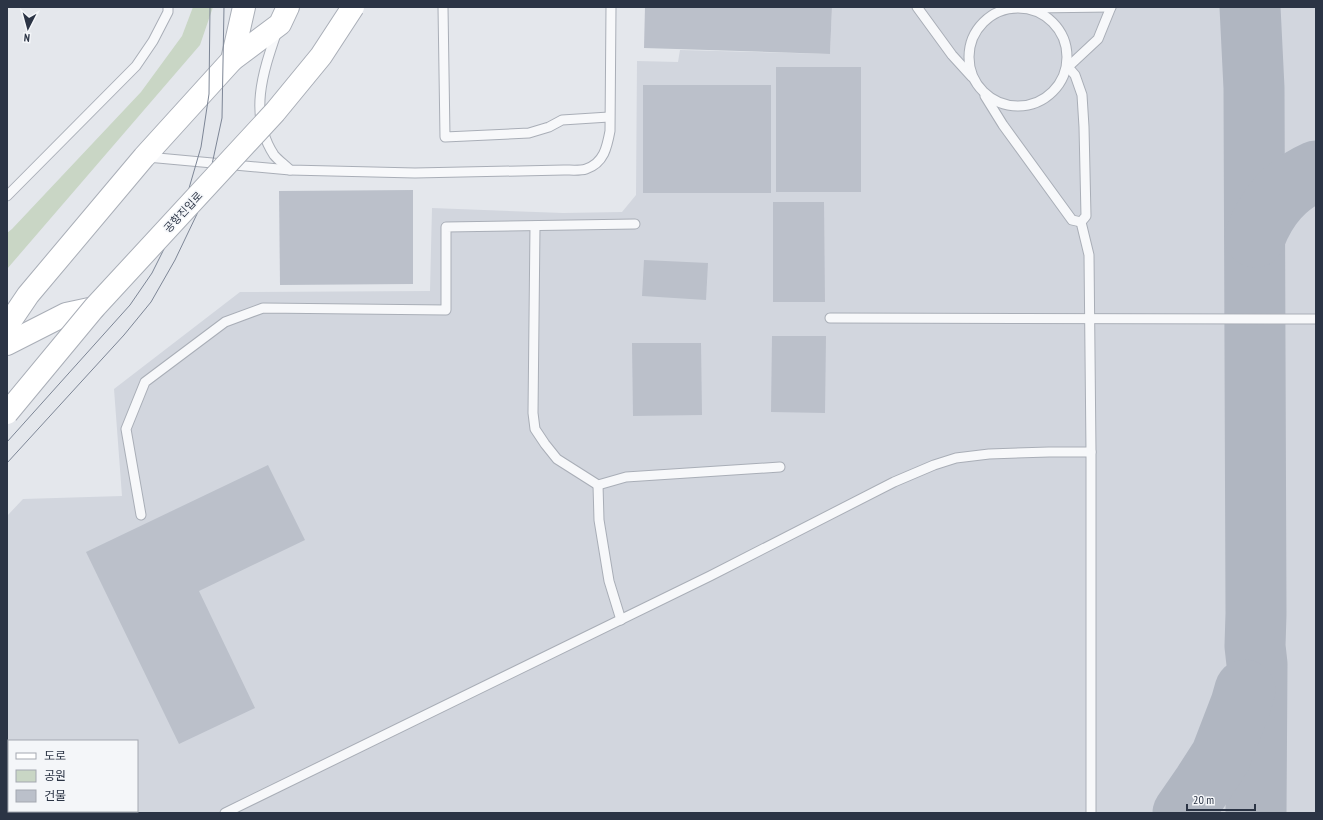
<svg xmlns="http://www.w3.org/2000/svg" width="1323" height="820" viewBox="0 0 1323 820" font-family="'PT Sans Narrow','Noto Sans KR',sans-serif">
  <rect width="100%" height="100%" fill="#e4e7ec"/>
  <!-- built -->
  <path fill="#d2d6de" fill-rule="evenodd" d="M832,7h484v806h-1309v-297l16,-17 99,-3 -8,-107 126,-97 190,-1 2,-83 131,5 59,-1 14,-17 1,-134 41,1 2,-12 150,4zM9,741h128v70h-128z"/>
  <!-- green -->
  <path fill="#c9d6c5" d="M193,7h20l-13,38 -193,224v-36l5,-4 129,-137 41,-56z"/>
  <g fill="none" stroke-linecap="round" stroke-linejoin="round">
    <!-- taxiway -->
    <g stroke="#b0b6c1" stroke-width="61">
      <path d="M1250,7l4,81 2,526 -1,32 2,18 -1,149"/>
      <path d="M1255,237c12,-31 30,-52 61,-66"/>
      <path d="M1183,813l20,-29 18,-28 20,-52 4,-14"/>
    </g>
  </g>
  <!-- building -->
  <g fill="#bbc0ca">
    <path d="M645,7h187l-2,47 -186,-6z"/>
    <rect x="776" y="67" width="85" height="125"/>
    <rect x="643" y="85" width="128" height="108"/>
    <path d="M413,190v94l-133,1 -1,-94z"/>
    <path d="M773,202h51l1,100h-52z"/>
    <path d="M644,260l64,3 -2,37 -64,-4z"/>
    <path d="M772,336h54l-1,77 -54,-1z"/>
    <path d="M632,343h69l1,72 -69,1z"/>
    <path d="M268,465l37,75 -106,51 56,117 -76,36 -93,-192z"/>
  </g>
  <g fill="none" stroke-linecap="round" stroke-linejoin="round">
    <defs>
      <g id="lane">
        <path d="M443,7l2,130 84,-4 20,-6 13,-7 47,-3"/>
        <path d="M917,7l35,48 20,22"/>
        <circle cx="1018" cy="57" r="49"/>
        <path d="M1033,8l78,-1"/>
        <path d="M277,31c-14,41 -29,84 -3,124 4,5 11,10 16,15"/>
        <path d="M985,96l18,29 69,95 9,2"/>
        <path d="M147,157l143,13 125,3 149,-3c7,0 16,1 22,-1 18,-6 21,-22 24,-38l1,-124"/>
        <path d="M7,196l129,-130 17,-25 15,-29v-5"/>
        <path d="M1081,222l8,33 2,197v361"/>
        <path d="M1081,222l5,-6 -2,-89 -2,-32 -7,-20 -7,-8 30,-28 13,-32"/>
        <path d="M535,226l-2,187 2,16 10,15 12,15 41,26 28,-8 154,-10"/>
        <path d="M830,318l486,1"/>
        <path d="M598,485l1,35 10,61 12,39"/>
        <path d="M141,515l-15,-86 19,-47 80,-60 38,-14 183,2v-83l189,-3"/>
        <path d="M225,813l485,-237 184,-94 40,-17 22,-7 33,-4 60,-2h42"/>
      </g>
      <g id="secondary">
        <path d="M232,60l48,-36 8,-17"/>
        <path d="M7,326l21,-31 116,-138 88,-97 12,-53"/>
        <path d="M7,344l59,-30 28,-6"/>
      </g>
    </defs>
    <!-- lane casing -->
    <use href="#lane" stroke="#a9aeb7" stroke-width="11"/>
    <!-- secondary casing -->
    <use href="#secondary" stroke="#a9aeb7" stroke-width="24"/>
    <!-- lane -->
    <use href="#lane" stroke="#f7f8fa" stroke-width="9"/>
    <!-- secondary -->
    <use href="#secondary" stroke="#fff" stroke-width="22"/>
    <!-- tram -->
    <g stroke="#7d8696" stroke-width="1">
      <path d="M7,442l123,-137 22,-32 20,-40 13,-31 16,-55 8,-53 1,-87"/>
      <path d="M7,463l117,-128 27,-33 24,-42 22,-46 14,-45 11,-51 2,-111"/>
    </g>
    <defs>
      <path id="secondary-bridge" d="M7,413l87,-105 181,-196 46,-56 32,-49"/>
    </defs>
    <!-- secondary-bridge casing -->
    <use href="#secondary-bridge" stroke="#a9aeb7" stroke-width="24" stroke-linecap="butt"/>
    <!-- secondary-bridge -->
    <use href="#secondary-bridge" stroke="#fff" stroke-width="22"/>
  </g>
  <g text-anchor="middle" stroke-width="3" stroke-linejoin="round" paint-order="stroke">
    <!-- street labels -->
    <g font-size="11" fill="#2b3445" stroke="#f4f6f9">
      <text transform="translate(183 212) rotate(-47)" y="4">공항진입로</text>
    </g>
  </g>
  <!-- border -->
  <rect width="1323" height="820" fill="none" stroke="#2b3445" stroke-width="16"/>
  <!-- legend -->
  <rect x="8" y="740" width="130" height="72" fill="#f4f6f9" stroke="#a4a8b1"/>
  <rect x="16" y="753" width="20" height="6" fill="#ffffff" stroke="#a4a8b1"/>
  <text x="44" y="760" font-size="12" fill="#2b3445">도로</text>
  <rect x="16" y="770" width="20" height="12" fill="#c9d6c5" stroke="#a4a8b1"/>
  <text x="44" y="780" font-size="12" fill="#2b3445">공원</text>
  <rect x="16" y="790" width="20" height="12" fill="#bbc0ca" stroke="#a4a8b1"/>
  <text x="44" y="800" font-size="12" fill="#2b3445">건물</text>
  <!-- north arrow -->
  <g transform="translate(28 28) rotate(186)" stroke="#f4f6f9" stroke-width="3" paint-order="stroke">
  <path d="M0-3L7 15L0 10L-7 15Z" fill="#2b3445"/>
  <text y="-6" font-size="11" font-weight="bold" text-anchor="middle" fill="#2b3445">N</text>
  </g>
  <!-- scale -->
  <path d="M1187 804v6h68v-6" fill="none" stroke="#2b3445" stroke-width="2"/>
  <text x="1193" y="804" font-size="12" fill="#2b3445" stroke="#f4f6f9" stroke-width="3" paint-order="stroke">20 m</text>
</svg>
